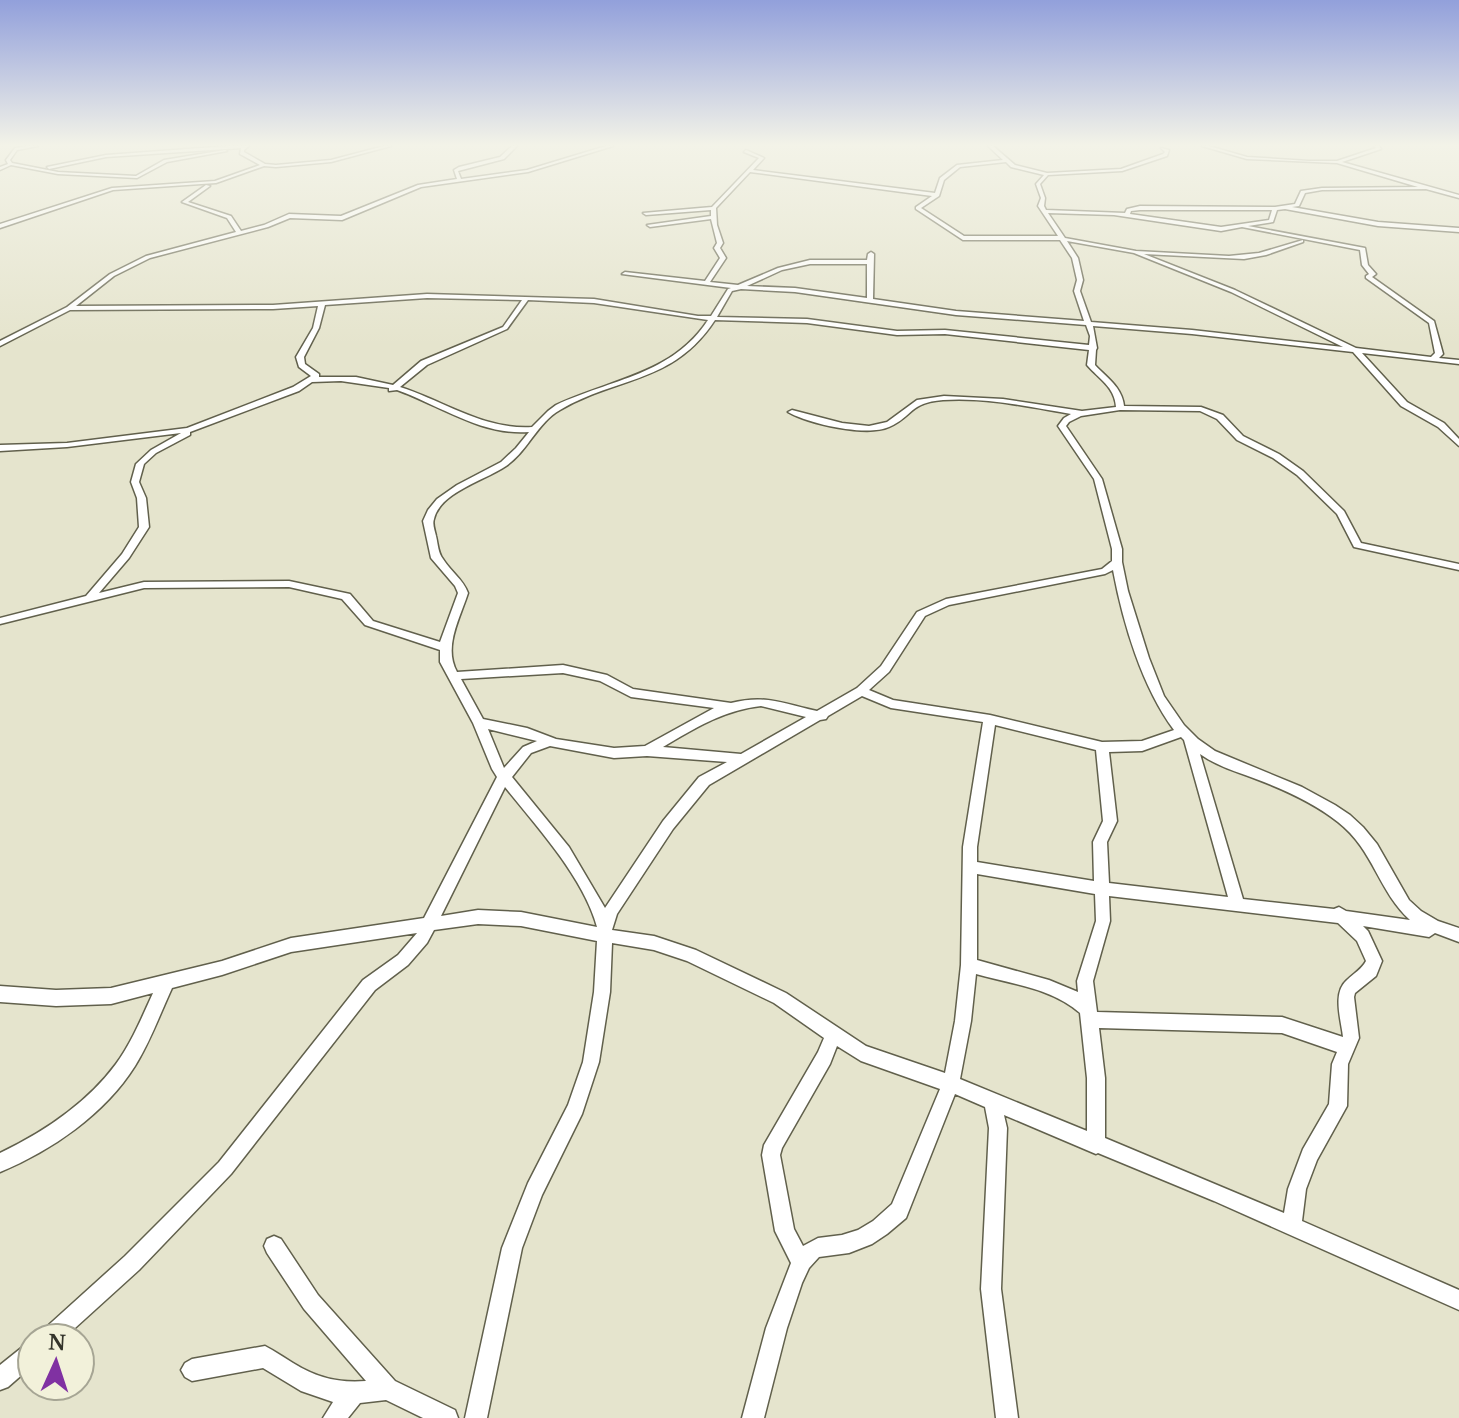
<svg xmlns="http://www.w3.org/2000/svg" width="1459" height="1418" viewBox="0 0 1459 1418" font-family="'Noto Serif',serif">
  <rect width="100%" height="100%" fill="#e5e4cd"/>
  <g fill="none" stroke-linecap="round" stroke-linejoin="round">
    <defs>
      <g id="street">
        <path d="M27,146h11l-21,4 -7,10 2,3 46,9 78,4 28,-16 61,-10 2,1 -60,11 -30,16 -79,-4 -47,-9 -11,5v-3l8,-3 -2,-4 9,-12z"/>
        <path d="M228,146h21l-5,4v2l21,12 11,1 55,-5 53,-14h7l-60,16 -55,5 -12,-1 -48,17 -103,7 -113,38v-4l112,-36 103,-7 45,-16 -20,-11 1,-6 -135,9 -57,12 -2,-2 59,-12z"/>
        <path d="M512,146h5l-13,13 -46,12 3,8 66,-9 79,-24h7l-85,26 -107,15 -79,33 -52,-2 -22,9 -118,31 -36,18 -38,30 197,-1 154,-11 167,5 104,17h13l17,-27 3,-1 -109,-14 3,-2 80,9 15,-23 -6,-10 3,-5 -6,-24 -61,8 -3,-2 64,-9v-6l-65,5 -3,-2 69,-6 47,-49 -15,-6 2,-2 18,8 -11,12 182,23 5,-15 17,-13 46,-5 -15,-14h5l22,19 32,8 74,-4 42,-15 2,-2 -4,-4 8,2 -2,6 -45,15 -74,4 -8,9 5,14 -1,8 2,4 79,3 2,-4 13,-3 135,1 20,-3 6,-13 21,-3 96,-1 -81,-24 -90,-4 -45,-13h7l38,11 62,4h28l39,-13 -2,-2h5l2,3 -39,13 117,33v3l-33,-9 -104,1 -17,3 -6,13 -7,1 86,15 81,6v4l-81,-6 -93,-17 -8,1 -4,12 -25,4 117,22 3,17 8,9 -4,3 62,44 9,33 -4,4 20,2v4l-97,-11 45,49 37,21 15,16v7l-21,-19 -37,-21 -48,-54 -161,-18 -99,-8 4,22 -1,2 -1,15c12,13 27,22 29,41l77,1 22,8 20,21 36,18 24,17 41,40 17,32 98,21v6l-105,-23 -17,-33 -40,-39 -24,-17 -36,-18 -20,-21 -17,-8 -80,-1 -39,6 -12,6 -3,4 36,53 20,70v13l6,29 21,67 15,38 20,29 14,14 17,12 87,36 33,18 15,10 13,12 14,17 32,56 12,11 17,10 21,7v14l-24,-9 -6,4 -66,-11 5,5 14,30 -6,15 -21,17 -1,4 5,41 -11,26 -1,42 -30,54 -11,29 -4,32 157,69v20l-245,-109 -116,-48 -2,1 -92,-39 3,13 -6,161 17,129h-22l-15,-129 8,-161 -4,-21 -30,-13 -49,124 -19,16 -15,10 -23,9 -30,4 -10,11 -7,15 -15,45 -23,90h-22l24,-90 25,-65 -16,-32 -13,-76 2,-10 54,-93 6,-14 -50,-35 -87,-42 -33,-11 -42,-7 -2,49 -11,70 -17,52 -40,81 -20,53 -35,170h-22l37,-170 26,-65 40,-78 15,-43 11,-70 3,-51 -76,-15 -43,-2 -44,6 -7,13 -19,22 -33,25 -144,184 -92,96 -75,68h-25l3,-7 83,-75 94,-94 144,-182 35,-25 19,-22 -126,19 -69,23 -50,13c-12,26 -22,54 -37,78 -30,48 -84,85 -135,106v-19c44,-21 87,-50 116,-89 16,-22 26,-47 37,-71l-42,11 -55,2 -56,-4v-16l56,4 55,-2 111,-27 69,-23 133,-20 73,-141 -5,-8 -19,-46 -33,-61v-12l-75,-25 -23,-26 -53,-12 -145,1 -144,36v-6l86,-22 36,-42 17,-27 -2,-29 -6,-16 5,-18 15,-14 30,-17 -114,14 -67,4v-6l67,-2 120,-15 106,-41 18,-11 -12,-9 -3,-10 17,-29 5,-22 -45,3 -203,1 -68,35 -2,1v-5l67,-34 43,-33 36,-18 90,-24 -9,-14 -45,-16 24,-17 4,1 -22,16 43,14 10,15 23,-6 25,-11 52,2 77,-31 39,-6 -3,-9 5,-3 41,-10zM1006,162l5,5 33,8 -8,9 5,14 -3,8 20,30h-94l-43,-28 18,-12 5,-16 16,-13zM750,172l182,24 -16,11v2l47,31h97l12,18 5,22 -3,11 10,30 -128,-10 -83,-12 1,-45 -3,-2 -3,2 -1,6h-57l-32,8 -40,17 -28,-3 16,-24 -6,-10 3,-5 -6,-18 -1,-17zM1140,210h132l-3,10 -48,7 -91,-13 1,-3zM1048,213l66,2 107,16 21,-4 118,23 2,15 7,9 -3,2v2l63,45 6,30 -4,4 -75,-9 -121,-58 -91,-36 100,5 22,-4 37,-13v-2l-44,13 -30,3 -93,-5 -71,-13zM1067,241l67,12 97,39 112,55 -151,-17 -101,-8 -11,-31 3,-11 -5,-22zM810,264h57v34l-72,-10 -48,-2 35,-16zM741,289l54,3 161,23 130,10 4,11 -1,9 -144,-15 -48,1 -90,-12 -90,-2 15,-26zM427,298l95,2 -19,27 -82,34 -28,24 -37,-8h-37v-3l-14,-10 -1,-7 15,-29 6,-23zM528,300l66,3 114,17c-36,55 -97,59 -152,85l-8,6 -16,16c-48,3 -88,-26 -132,-40l27,-22 80,-36zM715,320l92,3 90,12 48,-1 144,16 -2,15c12,14 28,22 29,42l-34,4 -79,-12 -59,-3 -27,4 -30,22 -18,4 -27,-3 -50,-13 -4,2c21,12 79,25 101,15 25,-11 19,-24 54,-27 43,-3 86,7 128,14l-7,4 -6,8 36,53 18,70v12l-10,8 -156,30 -29,13 -36,54 -24,22 -40,23c-34,-7 -51,-17 -86,-8l-98,-14 -26,-14 -44,-10 -106,7c-14,-25 3,-54 11,-79 -5,-14 -17,-21 -25,-34 -5,-6 -5,-15 -7,-23 -1,-5 -4,-12 -2,-17 6,-27 52,-39 72,-53 22,-15 31,-43 54,-56 58,-34 113,-26 155,-90zM341,381l48,7v3l8,-1c42,15 85,46 132,42l-13,16 -15,14 -44,23 -20,14 -9,11 -5,11 8,37 24,28 3,7 -18,49 -67,-21 -23,-27 -61,-13 -145,1 -45,11 30,-35 20,-31 -3,-29 -7,-16 5,-18 12,-11 34,-18v-3l109,-41 13,-9zM1113,570c10,53 29,117 61,160l-32,11 -40,1 -112,-27 -97,-15 -24,-10 20,-18 36,-56 24,-11 156,-31zM563,673l37,8 31,16 83,11 -69,38 -31,2 -58,-9 -29,-11 -44,-9 -22,-40zM862,696l29,12 92,14 -20,125 -2,118 -6,56 -10,52 -79,-27 -80,-53 -90,-43 -42,-14 -42,-6 5,-16 56,-85 36,-44 111,-65 6,-1 2,-3zM761,706l45,11 -65,37 -78,-7c32,-19 61,-37 98,-41zM995,725l101,25 7,71 -10,21 1,39 -117,-19v-15zM488,729l49,12 -14,6 -19,21zM1181,737l3,3 44,157 -119,-14 -2,-41 10,-21 -8,-69 33,-1zM550,746l64,12 33,-2 80,6 -28,15 -36,44 -58,87 -36,-61 -57,-70 19,-24zM1200,754c17,12 37,18 56,25 29,11 58,24 82,43 36,28 40,69 72,98l-64,-9 -7,-4 -5,2 -91,-10zM505,787c32,40 79,91 92,140l-76,-15 -43,-2 -37,6zM977,874l118,20 1,27 -19,60 1,11 -29,-12 -72,-20zM1109,896l229,27 19,18 9,20c-4,8 -12,12 -19,19 -15,13 -6,39 -4,57l-61,-20 -185,-5 -4,-31 17,-60zM976,974c35,10 76,14 104,39l7,65v53l-127,-52 11,-58zM1099,1028l183,5 55,19 -5,12 -3,40 -26,45 -15,40 -4,24 -179,-75v-60zM837,1046l24,15 79,28 -48,115 -19,17 -15,9 -16,5 -24,3 -15,8 -9,-17 -14,-74 2,-7 48,-84z"/>
        <path d="M274,1236l7,3 37,56 77,86 60,29 3,8h-35l-37,-18 -26,3 -12,15h-25l10,-16 -32,-11 -38,-23 -71,13 -7,-4 -4,-7 4,-7 7,-4 73,-13c10,5 18,11 28,17 24,15 45,20 73,18l-62,-72 -37,-56 -3,-7 3,-7z"/>
        <path d="M32,1342v24l-24,21 -8,3v-25l25,-20z"/>
      </g>
    </defs>
    <!-- street casing -->
    <use href="#street" stroke="#61604c" stroke-width="3"/>
    <!-- street -->
    <use href="#street" fill="#fff" fill-rule="evenodd"/>
  </g>
  <!-- sky -->
  <linearGradient id="sky" x2="0" y2="1"><stop stop-color="#92a0db"/><stop offset="0.42" stop-color="#f3f3e8"/><stop offset="1" stop-color="#f3f3e8" stop-opacity="0"/></linearGradient>
  <rect width="1459" height="345" fill="url(#sky)"/>
  <!-- north arrow -->
  <g transform="translate(56 1362) rotate(3)"><circle r="38" fill="#f2f1da" stroke="#a6a594" stroke-width="2"/>
  <path d="M0-6L14 30L0 20L-14 30Z" fill="#8031a2"/>
  <text y="-12" font-size="22" font-weight="bold" text-anchor="middle" fill="#34342b">N</text>
  </g>
</svg>
